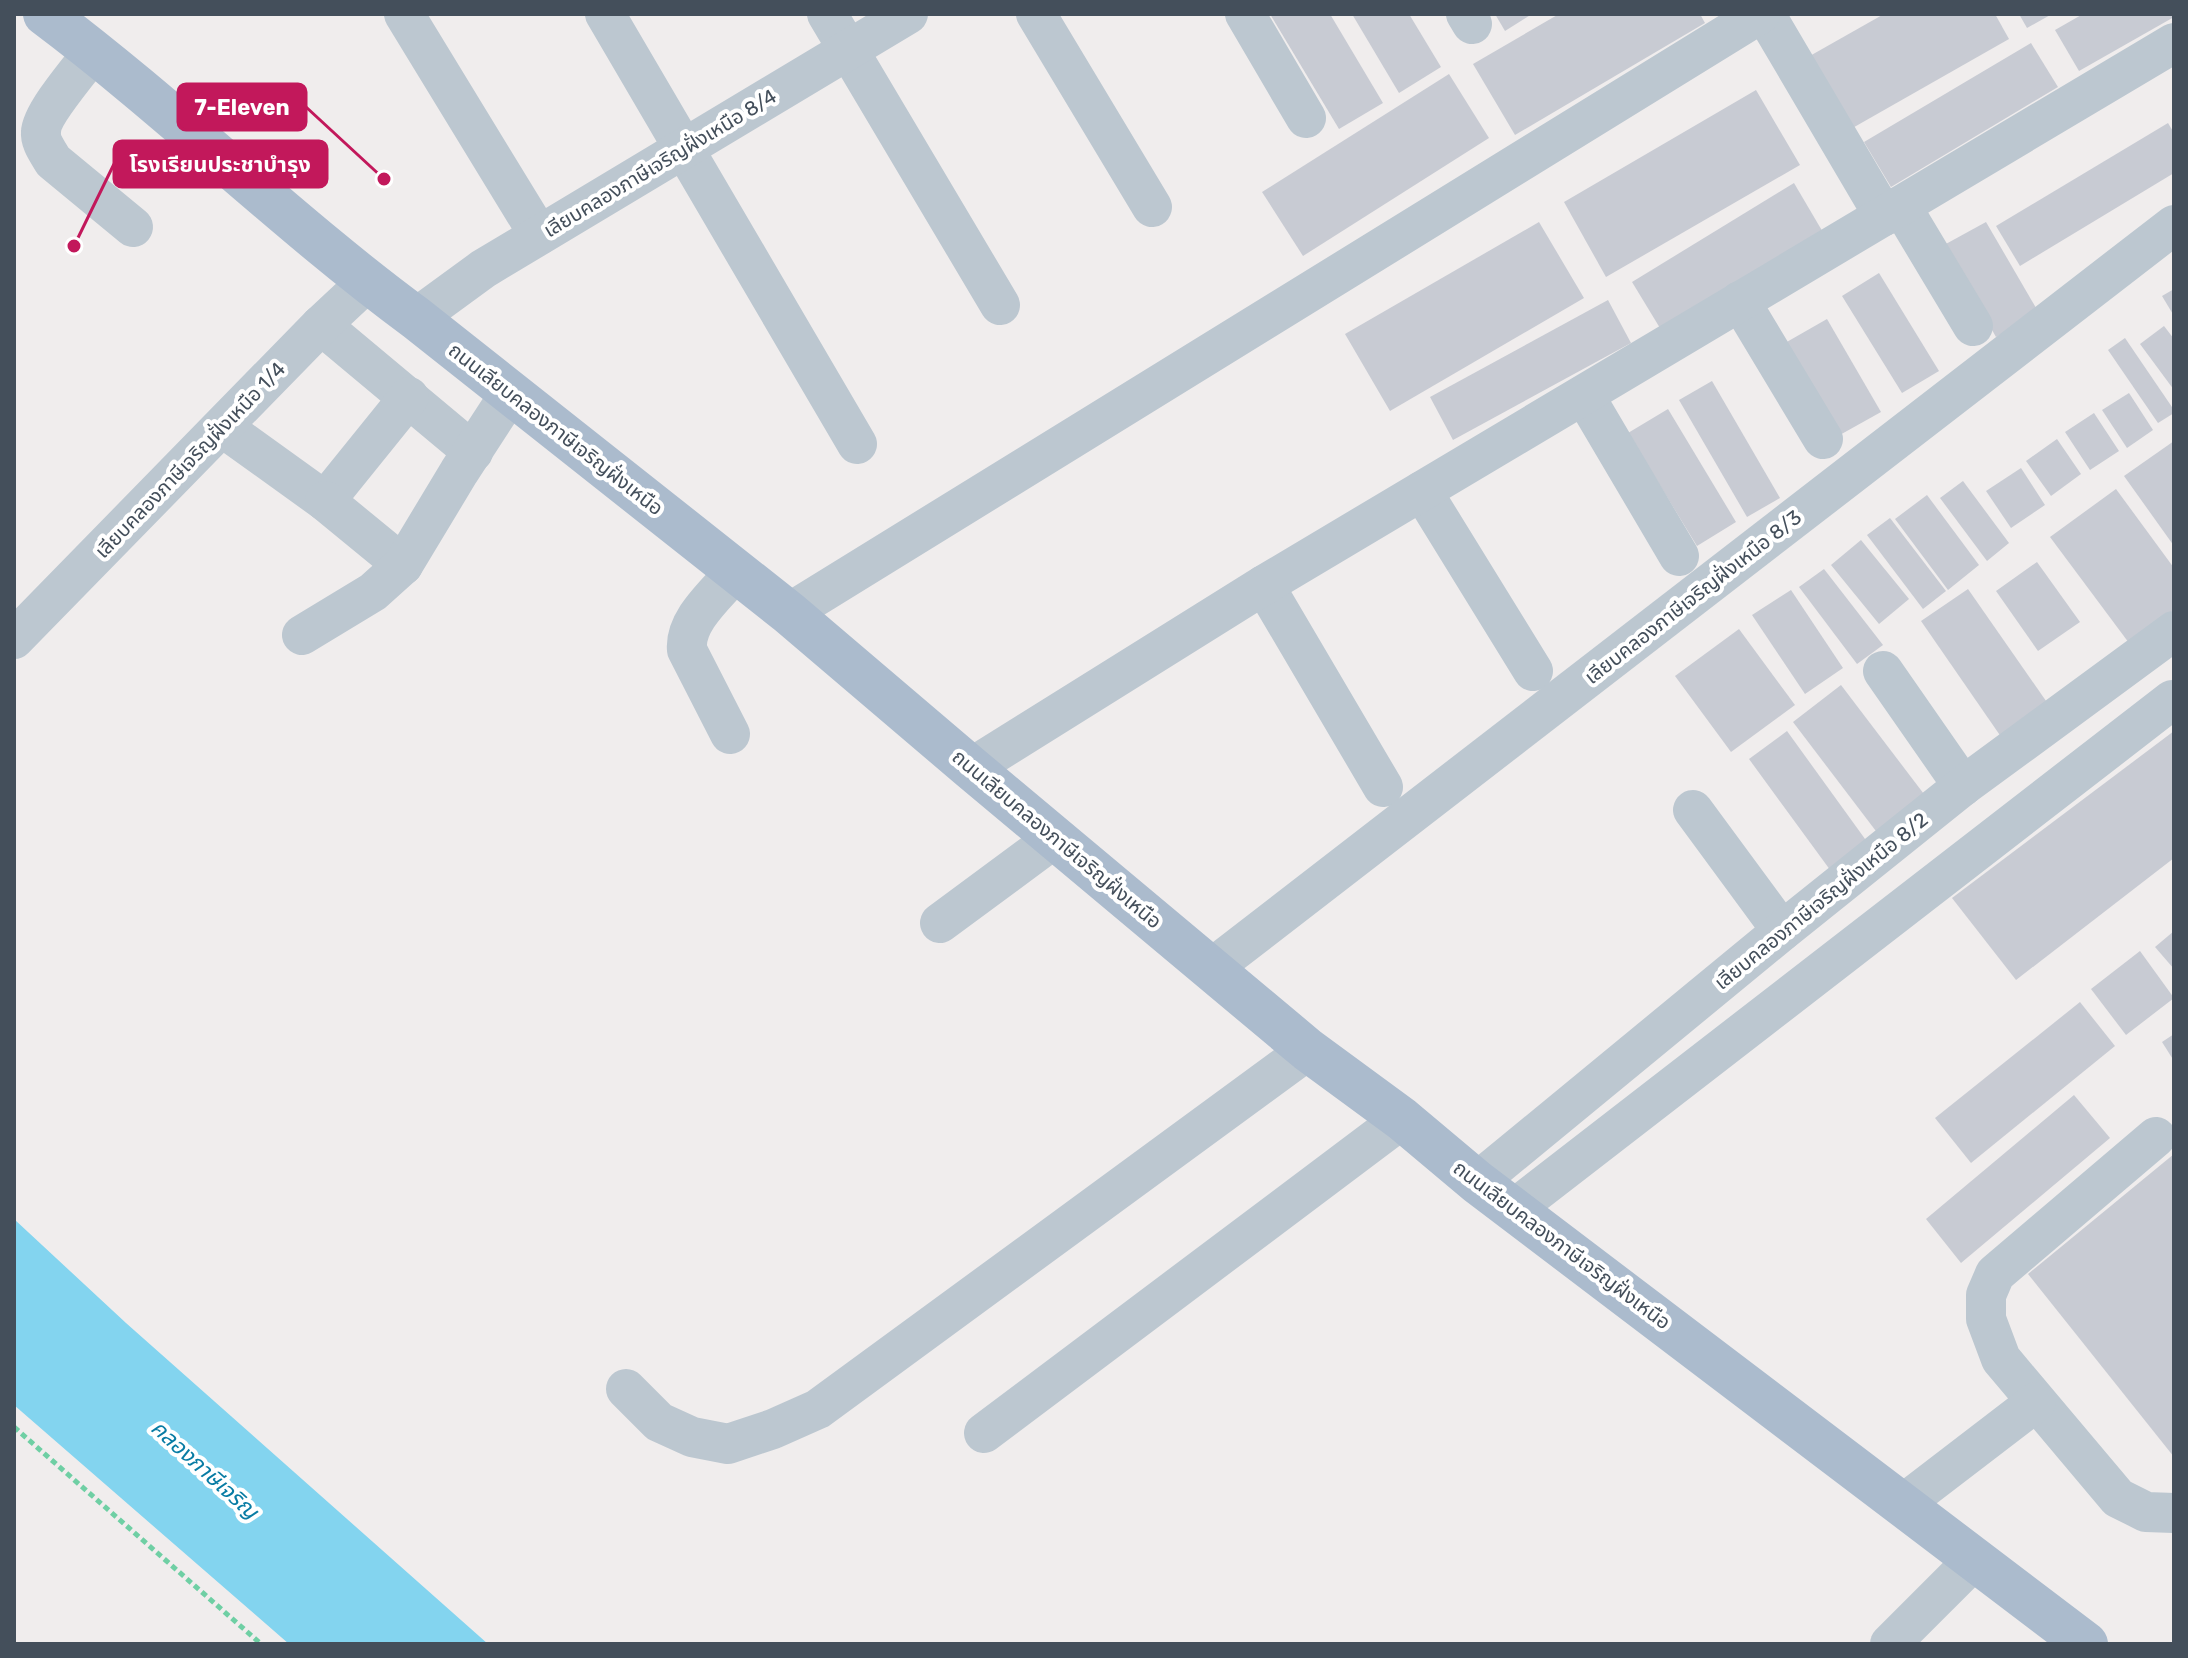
<svg xmlns="http://www.w3.org/2000/svg" width="2188" height="1658" viewBox="0 0 2188 1658" font-family="Rubik,'Noto Sans Thai',sans-serif">
  <rect width="100%" height="100%" fill="#f0eded"/>
  <!-- water -->
  <path fill="#83d4ef" d="M14,1219l112,104 362,321h-199l-275,-239z"/>
  <!-- building -->
  <g fill="#c8cbd3">
    <path d="M1270,14h60l53,89 -44,26z"/>
    <path d="M1352,14h57l32,53 -42,26z"/>
    <path d="M1495,14h37l-27,17z"/>
    <path d="M1559,14h141l5,9 -190,112 -42,-71z"/>
    <path d="M1884,14h111l14,25 -160,91 -41,-73z"/>
    <path d="M2019,14h33l-25,14z"/>
    <path d="M2083,14h91v3l-95,54 -24,-41z"/>
    <path d="M2031,43l27,44 -167,100 -27,-45z"/>
    <path d="M1449,74l40,64 -186,118 -41,-64z"/>
    <path d="M1756,90l44,75 -194,112 -42,-75z"/>
    <path d="M2168,123l6,10v40l-154,93 -24,-40z"/>
    <path d="M1794,183l30,51 -161,99 -31,-51z"/>
    <path d="M1539,222l45,76 -194,113 -45,-77z"/>
    <path d="M1986,222l53,91 -43,24 -52,-92z"/>
    <path d="M1879,273l60,98 -37,22 -60,-97z"/>
    <path d="M2174,289v27l-12,-20z"/>
    <path d="M1608,300l23,43 -178,97 -23,-43z"/>
    <path d="M1827,319l54,93 -43,24 -53,-93z"/>
    <path d="M2164,326l10,13v51l-34,-46z"/>
    <path d="M2125,338l49,72v3l-16,10 -50,-73z"/>
    <path d="M1712,381l68,117 -33,19 -68,-117z"/>
    <path d="M2129,393l24,37 -26,18 -25,-38z"/>
    <path d="M1668,409l68,113 -39,24 -69,-113z"/>
    <path d="M2094,413l25,38 -29,19 -25,-38z"/>
    <path d="M2057,439l24,35 -30,22 -25,-35z"/>
    <path d="M2174,441v105l-50,-70z"/>
    <path d="M2021,468l24,37 -34,23 -25,-37z"/>
    <path d="M1963,481l46,62 -22,18 -47,-63z"/>
    <path d="M2116,489l58,79v42l-45,33 -79,-106z"/>
    <path d="M1927,495l52,70 -31,25 -53,-71z"/>
    <path d="M1890,518l56,73 -23,18 -56,-74z"/>
    <path d="M1861,540l48,59 -30,25 -48,-59z"/>
    <path d="M2037,562l43,60 -42,29 -42,-60z"/>
    <path d="M1824,569l59,76 -26,19 -58,-77z"/>
    <path d="M1968,589l85,122 -47,33 -85,-123z"/>
    <path d="M1791,590l52,78 -38,26 -53,-79z"/>
    <path d="M1739,629l56,76 -64,47 -56,-76z"/>
    <path d="M1841,685l89,117 -48,37 -89,-117z"/>
    <path d="M1787,731l86,119 -37,28 -87,-119z"/>
    <path d="M2174,731v127l-158,122 -64,-82z"/>
    <path d="M2174,931v38l-19,-22z"/>
    <path d="M2140,951l34,47 -48,37 -35,-46z"/>
    <path d="M2080,1002l35,44 -144,117 -36,-45z"/>
    <path d="M2174,1034v27l-12,-19z"/>
    <path d="M2074,1095l36,43 -149,125 -35,-44z"/>
    <path d="M2174,1154v303l-146,-183z"/>
  </g>
  <g fill="none" stroke-linecap="round" stroke-linejoin="round">
    <!-- path -->
    <path stroke="#6fcfa4" stroke-width="5" stroke-dasharray="6 4" stroke-linecap="butt" d="M14,1427l247,217"/>
    <!-- minor -->
    <g stroke="#bcc7d0" stroke-width="40">
      <path d="M404,14l135,221"/>
      <path d="M605,14l252,430"/>
      <path d="M827,14l173,291"/>
      <path d="M1036,14l116,193"/>
      <path d="M1245,14l61,104"/>
      <path d="M1466,14l6,10"/>
      <path d="M1765,14l119,202"/>
      <path d="M94,51c-12,16 -53,63 -53,81 -1,10 7,20 12,29l80,66"/>
      <path d="M1901,206l72,120"/>
      <path d="M1740,301l83,138"/>
      <path d="M416,318l67,-49 425,-255"/>
      <path d="M321,325l152,127"/>
      <path d="M1584,395l95,161"/>
      <path d="M222,427l103,74 84,-104"/>
      <path d="M1422,491l111,180"/>
      <path d="M325,501l78,64"/>
      <path d="M1264,585l119,202"/>
      <path d="M789,613l971,-599"/>
      <path d="M302,635l71,-43 30,-27 56,-93 52,-80"/>
      <path d="M14,639l307,-314 46,-43"/>
      <path d="M1883,671l80,115"/>
      <path d="M730,734l-43,-84c-3,-30 31,-57 49,-79"/>
      <path d="M971,768l293,-183 910,-542"/>
      <path d="M1693,810l89,121"/>
      <path d="M940,923l115,-85"/>
      <path d="M1212,968l962,-743"/>
      <path d="M2156,1137l-161,137 -9,21v24l15,40 117,139 28,14 28,1"/>
      <path d="M1477,1182l305,-251 181,-145 211,-155"/>
      <path d="M1514,1209l658,-509"/>
      <path d="M626,1389l33,33 33,15 36,7 45,-15 45,-20 490,-359"/>
      <path d="M984,1433l418,-314"/>
      <path d="M1903,1504l133,-102"/>
      <path d="M1890,1644l85,-85"/>
    </g>
    <!-- major -->
    <path stroke="#abbbcd" stroke-width="44" d="M45,14c128,96 242,209 371,304l373,295 182,155 337,282 94,69 75,63 609,462"/>
  </g>
  <g text-anchor="middle" stroke-width="8" stroke-linejoin="round" paint-order="stroke">
    <!-- street labels -->
    <g font-size="20" fill="#444f5b" stroke="#fff">
      <text transform="translate(660 163) rotate(-31)" y="7">เลียบคลองภาษีเจริญฝั่งเหนือ 8/4</text>
      <text transform="translate(556 429) rotate(38)" y="7">ถนนเลียบคลองภาษีเจริญฝั่งเหนือ</text>
      <text transform="translate(190 460) rotate(-46)" y="7">เลียบคลองภาษีเจริญฝั่งเหนือ 1/4</text>
      <text transform="translate(1693 597) rotate(-38)" y="7">เลียบคลองภาษีเจริญฝั่งเหนือ 8/3</text>
      <text transform="translate(1057 839) rotate(40)" y="7">ถนนเลียบคลองภาษีเจริญฝั่งเหนือ</text>
      <text transform="translate(1821 901) rotate(-39)" y="7">เลียบคลองภาษีเจริญฝั่งเหนือ 8/2</text>
      <text transform="translate(1562 1245) rotate(37)" y="7">ถนนเลียบคลองภาษีเจริญฝั่งเหนือ</text>
    </g>
    <!-- water labels -->
    <g font-size="22" font-style="italic" fill="#087ca4" stroke="#fff">
      <text transform="translate(205 1469) rotate(42)" y="8">คลองภาษีเจริญ</text>
    </g>
  </g>
  <!-- callouts -->
  <path fill="none" stroke="#c2185b" stroke-width="3" d="M384 179L306 107M74 246L114 164"/>
  <g fill="#c2185b" stroke="#fff" stroke-width="3">
    <circle cx="384" cy="179" r="8"/>
    <circle cx="74" cy="246" r="8"/>
  </g>
  <g fill="#c2185b" stroke="#c2185b" stroke-width="3">
    <rect x="178" y="84" width="128" height="46" rx="8"/>
    <rect x="114" y="141" width="213" height="46" rx="8"/>
  </g>
  <g font-size="22" text-anchor="middle" font-weight="bold" fill="#fff">
    <text x="242" y="115">7-Eleven</text>
    <text x="220" y="172">โรงเรียนประชาบำรุง</text>
  </g>
  <!-- border -->
  <rect width="2188" height="1658" fill="none" stroke="#444f5b" stroke-width="32"/>
</svg>
